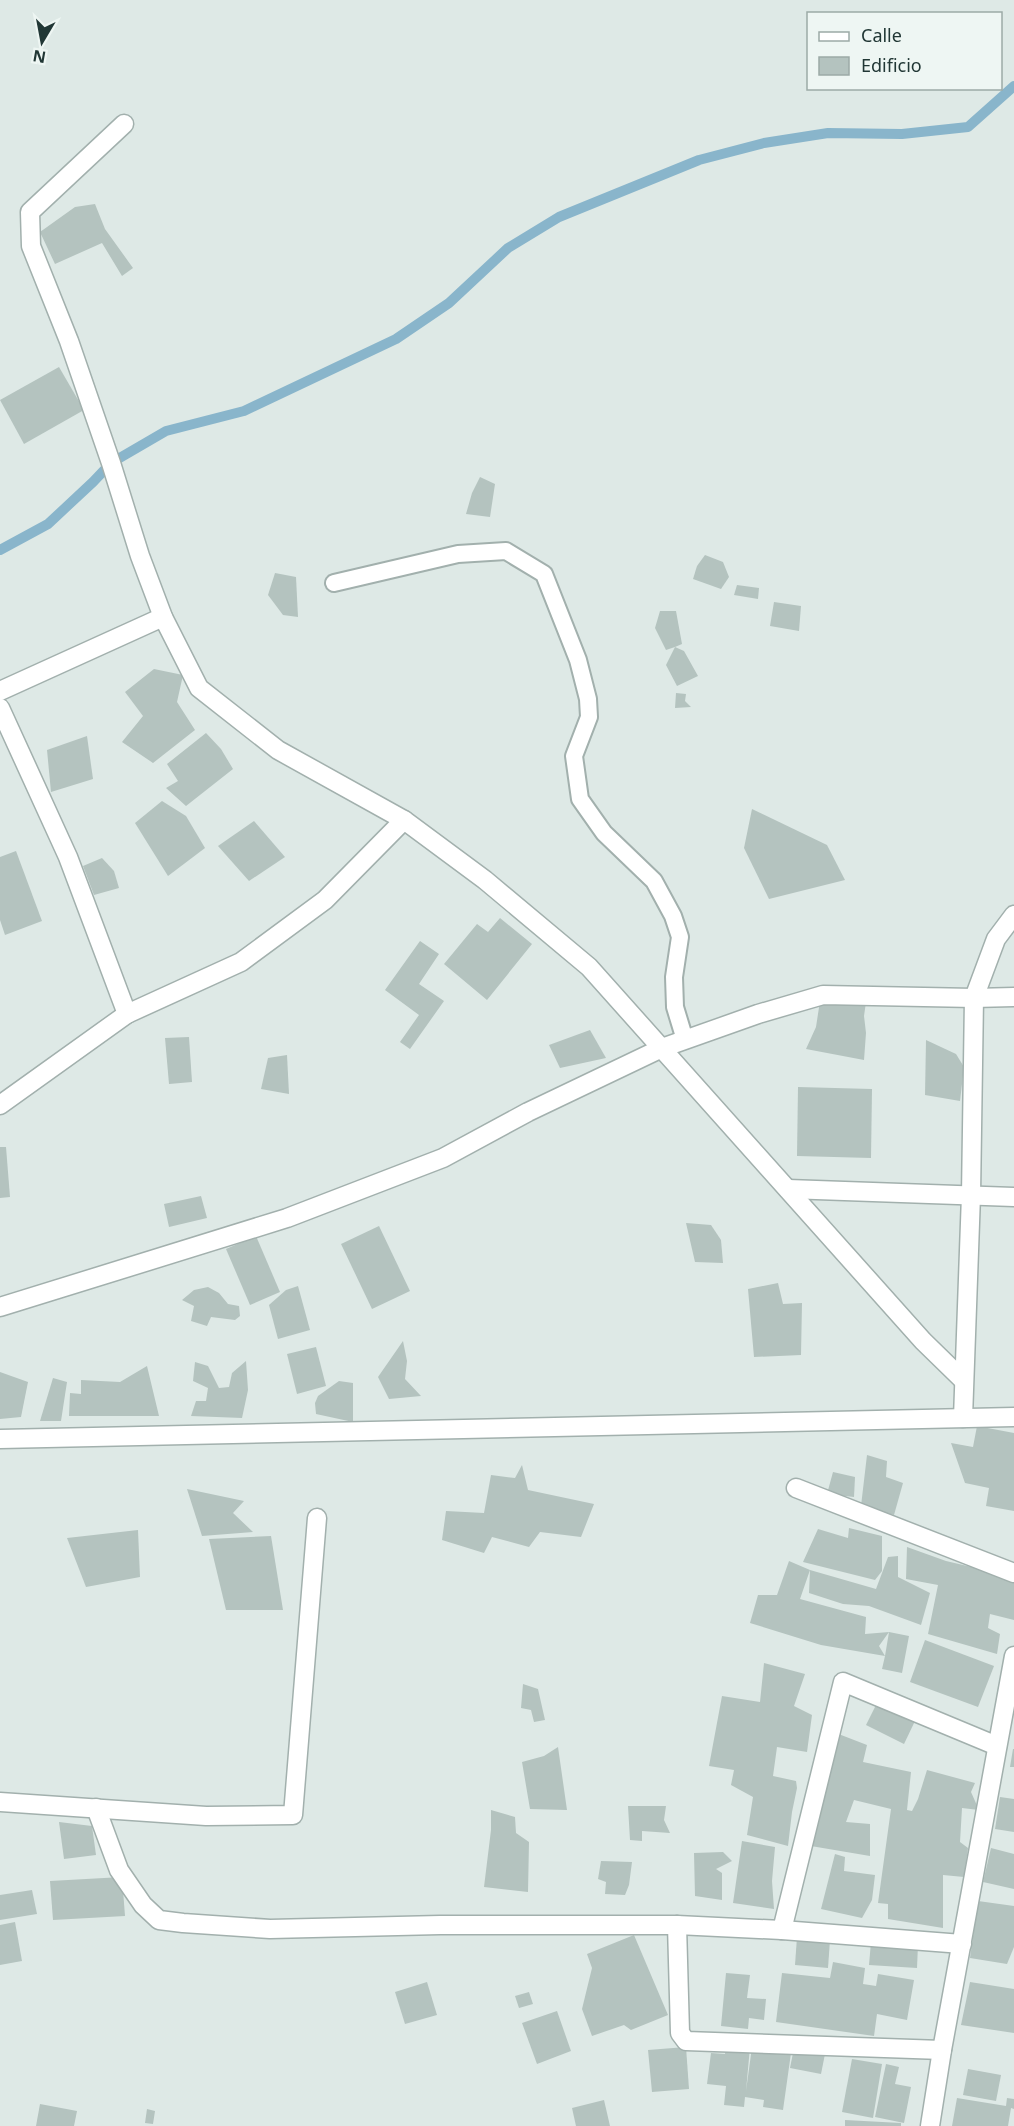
<svg xmlns="http://www.w3.org/2000/svg" width="1014" height="2126" viewBox="0 0 1014 2126" font-family="'Noto Sans',sans-serif">
  <rect width="100%" height="100%" fill="#dee9e6"/>
  <g fill="none" stroke-linecap="round" stroke-linejoin="round">
    <!-- stream -->
    <path stroke="#89b5cb" stroke-width="10" d="M0,550l48,-26 45,-42 18,-19 55,-32 78,-20 152,-72 53,-36 59,-55 51,-31 140,-57 65,-17 64,-10 74,1 66,-7 46,-41"/>
  </g>
  <!-- building -->
  <g fill="#b4c3bf">
    <path d="M95,204l10,25 28,39 -11,8 -20,-33 -47,21 -15,-32 35,-25z"/>
    <path d="M59,367l25,43 -60,34 -24,-44z"/>
    <path d="M480,477l15,7 -5,33 -24,-3 6,-21z"/>
    <path d="M705,555l18,7 6,15 -8,12 -28,-10 4,-13z"/>
    <path d="M275,573l21,4 2,40 -15,-2 -15,-20z"/>
    <path d="M737,585l22,3 -1,11 -24,-4z"/>
    <path d="M774,602l27,4 -2,25 -29,-5z"/>
    <path d="M660,611h16l6,33 -7,3 9,4 14,25 -21,10 -11,-21 9,-18 -9,3 -11,-22z"/>
    <path d="M154,669l29,6 -6,27 18,28 -42,33 -31,-21 21,-26 -18,-24z"/>
    <path d="M676,693l10,1 -1,7 6,6 -16,1z"/>
    <path d="M206,733l15,16 12,20 -47,37 -20,-18 12,-7 -11,-17z"/>
    <path d="M87,736l6,43 -42,13 -4,-42z"/>
    <path d="M162,801l24,15 19,32 -37,28 -33,-53z"/>
    <path d="M752,809l75,36 18,35 -76,19 -25,-51z"/>
    <path d="M254,821l31,36 -36,24 -31,-35z"/>
    <path d="M16,851l26,70 -37,14 -5,-15v-63z"/>
    <path d="M102,858l12,13 5,17 -25,7 -11,-29z"/>
    <path d="M500,918l32,26 -45,56 -43,-36 33,-40 11,8z"/>
    <path d="M420,941l19,13 -20,30 25,17 -34,48 -10,-7 19,-27 -34,-25z"/>
    <path d="M820,1001l46,1 -2,14 2,17 -2,27 -58,-11 10,-22z"/>
    <path d="M590,1030l16,28 -46,10 -11,-23z"/>
    <path d="M189,1037l3,45 -23,2 -4,-46z"/>
    <path d="M926,1040l30,14 8,13 -4,34 -35,-6z"/>
    <path d="M287,1055l2,39 -28,-5 7,-31z"/>
    <path d="M798,1087l74,2 -1,69 -74,-2z"/>
    <path d="M0,1147h6l4,50 -10,1z"/>
    <path d="M201,1196l6,22 -38,9 -5,-23z"/>
    <path d="M686,1223l25,2 10,15 2,23 -28,-1z"/>
    <path d="M379,1226l31,65 -38,18 -31,-65z"/>
    <path d="M256,1236l24,56 -30,13 -24,-56z"/>
    <path d="M778,1283l5,21 19,-1 -1,52 -47,2 -6,-68z"/>
    <path d="M298,1286l12,44 -32,9 -9,-34 17,-15z"/>
    <path d="M208,1287l11,6 9,11 11,2 1,10 -5,4 -24,-3 -4,9 -16,-5 3,-15 -12,-6 12,-10z"/>
    <path d="M403,1341l4,20 -2,18 16,17 -32,3 -11,-22z"/>
    <path d="M316,1347l10,39 -29,8 -10,-40z"/>
    <path d="M246,1361l2,29 -6,28 -51,-2 5,-15h10l2,-13 -15,-7 2,-19 13,4 11,22 10,-1 3,-14z"/>
    <path d="M147,1366l12,50h-90l1,-23 11,1v-14l39,2z"/>
    <path d="M0,1372l28,10 -7,35 -21,2z"/>
    <path d="M53,1378l14,4 -6,39h-21z"/>
    <path d="M339,1381l14,2v39l-37,-8 -1,-11 3,-7z"/>
    <path d="M977,1426l37,7v78l-28,-5 3,-18 -24,-5 -14,-40 22,4z"/>
    <path d="M867,1455l20,6 -1,16 17,6 -9,32 -33,-9z"/>
    <path d="M522,1465l6,25 66,14 -13,33 -41,-5 -11,15 -37,-10 -8,16 -42,-13 4,-29 38,2 7,-38 24,3z"/>
    <path d="M833,1472l22,5 -1,20 -27,-3z"/>
    <path d="M187,1489l57,12 -11,12 20,19 -51,4z"/>
    <path d="M849,1528l33,8v35l-7,9 -72,-18 15,-33 30,9z"/>
    <path d="M138,1530l2,47 -54,10 -19,-49z"/>
    <path d="M271,1536l12,74h-57l-17,-71z"/>
    <path d="M907,1547l39,14 68,16v43l-24,-6 -2,14 12,6 -3,20 -69,-20 10,-49 -32,-6z"/>
    <path d="M898,1556v21l32,16 -9,32 -52,-19 -26,-2 -34,-11 1,-23 66,19 12,-32z"/>
    <path d="M789,1561l21,9 -10,29 66,18 -1,17 24,-2 20,4 -7,37 -20,-4 3,-13 4,-24 -10,14 6,10 -64,-11 -71,-22 8,-28h19z"/>
    <path d="M925,1640l69,26 -16,41 -68,-25z"/>
    <path d="M764,1663l41,11 -11,32 18,9 -5,37 -30,-5 -4,29 23,5 1,7 -5,24 -4,34 -41,-11 6,-38 -22,-12 3,-15 -25,-4 13,-70 38,6z"/>
    <path d="M523,1684l15,5 7,31 -11,2 -3,-12 -10,-2z"/>
    <path d="M877,1703l38,18 -11,23 -38,-19z"/>
    <path d="M836,1733l31,12 -4,17 48,10 -4,38 5,1 6,-12 9,-29 48,13 -4,9 8,18 -17,-2 -2,34 8,6 -4,29 -21,-2v53l-55,-9v-15l-10,-1 13,-94 -37,-9 -8,22 24,2v32l-65,-11z"/>
    <path d="M558,1747l9,63 -37,-1 -8,-47 22,-6z"/>
    <path d="M1013,1749h1v18h-4z"/>
    <path d="M1000,1797l14,2v33l-19,-3z"/>
    <path d="M628,1806h38l-2,14 6,13 -28,-2v10l-12,-1z"/>
    <path d="M491,1810l24,7 1,16 13,9 -1,50 -44,-5 7,-57z"/>
    <path d="M59,1822l33,4 4,29 -32,4z"/>
    <path d="M742,1841l33,6 -3,34 2,28 -41,-6z"/>
    <path d="M991,1848l23,6v35l-31,-7z"/>
    <path d="M723,1852l9,9 -16,8 6,4v27l-27,-4 -1,-43z"/>
    <path d="M835,1854l10,3 -1,14 31,4 -3,25 -10,18 -41,-9z"/>
    <path d="M601,1861l31,1 -3,23 -4,10 -20,-1 1,-12 -8,-3z"/>
    <path d="M122,1877l3,39 -72,4 -3,-39z"/>
    <path d="M32,1890l5,24 -37,6v-25z"/>
    <path d="M978,1901l36,5v41l-7,17 -37,-6z"/>
    <path d="M15,1922l7,39 -22,4v-40z"/>
    <path d="M634,1935l34,80 -37,15 -7,-5 -32,11 -10,-27 10,-41 -5,-14z"/>
    <path d="M797,1937l33,3 -2,28 -33,-3z"/>
    <path d="M871,1942l47,3 -1,23 -48,-3z"/>
    <path d="M833,1962l32,6 -2,16 13,2 2,-12 36,6 -7,40 -30,-6 -3,22 -98,-14 6,-49 48,5z"/>
    <path d="M726,1973l24,2 -3,23 19,1 -2,21 -15,-2 -1,11 -27,-3z"/>
    <path d="M427,1982l10,33 -32,9 -10,-32z"/>
    <path d="M970,1982l44,7v44l-53,-8z"/>
    <path d="M529,1992l4,12 -14,4 -4,-12z"/>
    <path d="M557,2011l14,40 -34,13 -15,-41z"/>
    <path d="M726,2044l24,3 -4,44 6,-44 39,6 -8,57 -20,-3 1,-7 -19,-3 -1,10 -20,-2 2,-19 -19,-2 4,-31 14,1z"/>
    <path d="M686,2047l3,42 -37,3 -4,-42z"/>
    <path d="M794,2048l31,6 -4,20 -31,-6z"/>
    <path d="M852,2059l30,5 -9,54 -31,-6z"/>
    <path d="M886,2064l13,3 -4,17 16,3 -7,36 -29,-6z"/>
    <path d="M968,2069l33,6 -5,26 -33,-6z"/>
    <path d="M957,2098l49,8 1,-8 7,1v10l-3,-1 -3,18h-56z"/>
    <path d="M604,2100l6,26h-34l-4,-18z"/>
    <path d="M40,2104l37,7 -3,15h-38z"/>
    <path d="M147,2109l8,2 -2,13 -8,-1z"/>
    <path d="M845,2120l56,3v3h-56z"/>
  </g>
  <g fill="none" stroke-linecap="round" stroke-linejoin="round">
    <defs>
      <path id="lane" d="M334,583l124,-29 48,-3 38,23 34,86 10,39 1,18 -15,39 6,43 24,34 50,48 19,35 7,21 -6,40 1,30 10,33"/>
      <g id="street">
        <path d="M124,124l-94,88 1,34 38,95 42,122 29,93 23,61 36,71 79,62 126,70 81,60 104,87 334,374 40,39"/>
        <path d="M0,691l163,-74"/>
        <path d="M0,708l68,149 59,157"/>
        <path d="M0,1105l127,-91 114,-52 84,-62 79,-80"/>
        <path d="M788,1189l226,8"/>
        <path d="M0,1307l287,-89 156,-60 85,-46 134,-64 96,-34 65,-19 151,3 40,-1"/>
        <path d="M963,1418l8,-223 3,-197 22,-59 18,-24"/>
        <path d="M0,1439l1014,-22"/>
        <path d="M796,1488l218,85"/>
        <path d="M0,1802l206,14 87,-1 24,-297"/>
        <path d="M96,1808l23,62 24,35 16,15 24,3 87,6 170,-4h237l105,5 180,14"/>
        <path d="M677,1925l3,108 6,8 256,9"/>
        <path d="M782,1930l61,-248 154,64"/>
        <path d="M930,2126l12,-76 72,-394"/>
      </g>
    </defs>
    <!-- lane casing -->
    <use href="#lane" stroke="#a2b0ad" stroke-width="20"/>
    <!-- street casing -->
    <use href="#street" stroke="#a2b0ad" stroke-width="21"/>
    <!-- lane -->
    <use href="#lane" stroke="#fff" stroke-width="16"/>
    <!-- street -->
    <use href="#street" stroke="#fff" stroke-width="18"/>
  </g>
  <!-- legend -->
  <rect x="807" y="12" width="195" height="78" fill="#eef6f3" stroke="#9caaa7" stroke-width="1.5"/>
  <rect x="819" y="32" width="30" height="9" fill="#ffffff" stroke="#9caaa7" stroke-width="1.5"/>
  <text x="861" y="42" font-size="18" fill="#213735">Calle</text>
  <rect x="819" y="57" width="30" height="18" fill="#b4c3bf" stroke="#9caaa7" stroke-width="1.5"/>
  <text x="861" y="72" font-size="18" fill="#213735">Edificio</text>
  <!-- north arrow -->
  <g transform="translate(42 42) rotate(190)" stroke="#eef6f3" stroke-width="4.5" paint-order="stroke">
  <path d="M0-4.5L10 22L0 15L-10 22Z" fill="#213735"/>
  <text y="-9" font-size="16" font-weight="bold" text-anchor="middle" fill="#213735">N</text>
  </g>
</svg>
